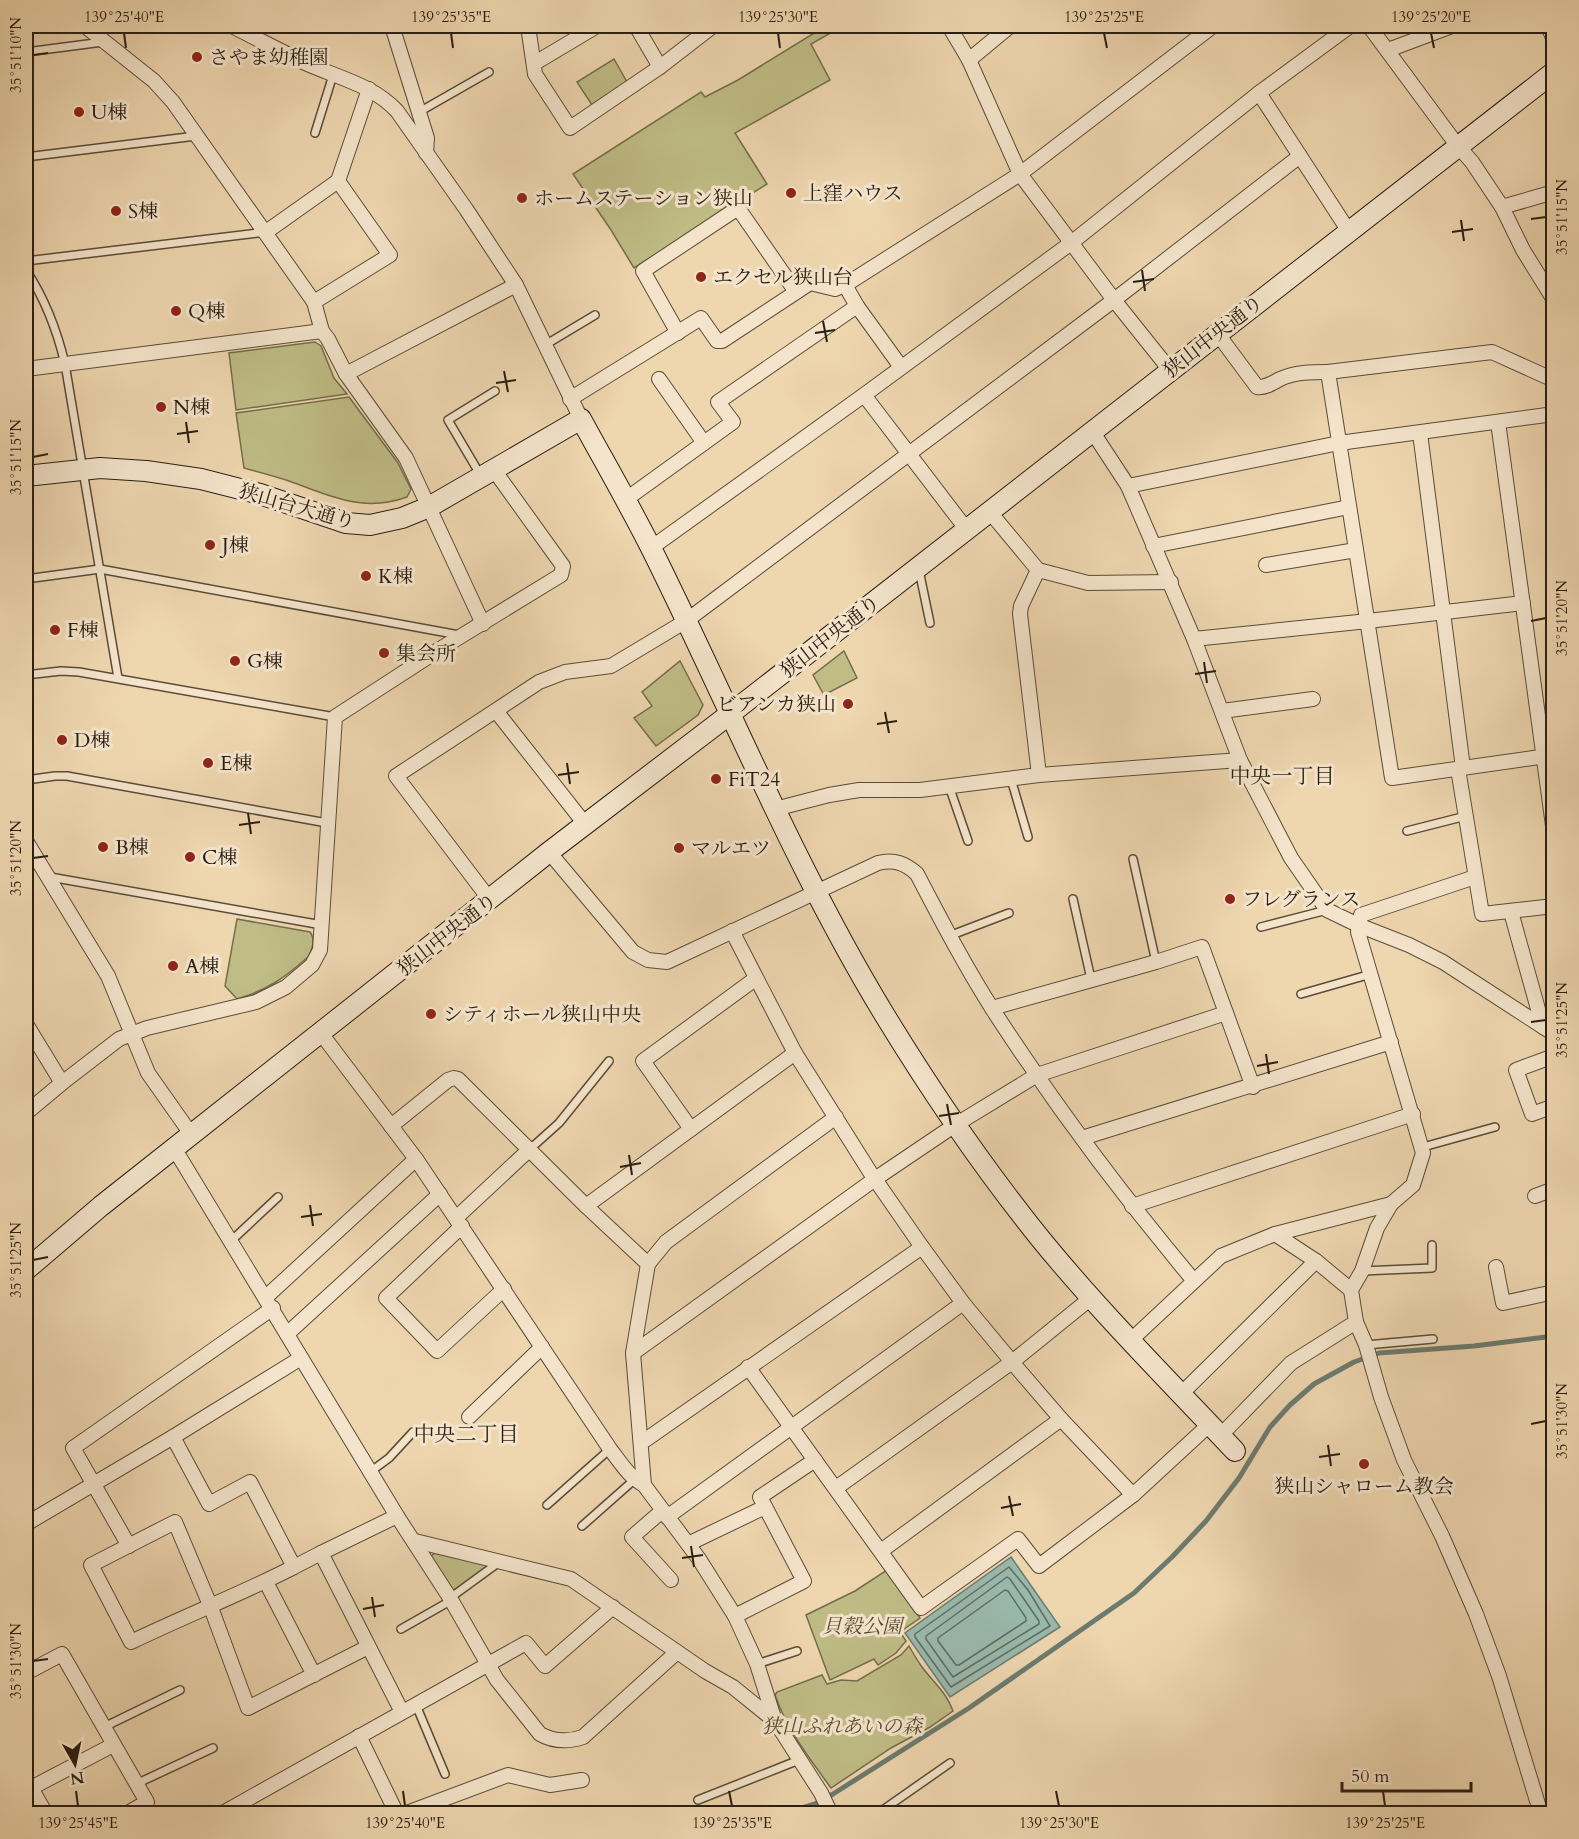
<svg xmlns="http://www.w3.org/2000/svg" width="1579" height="1839" viewBox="0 0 1579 1839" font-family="Cardo,'Noto Serif JP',serif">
  <rect width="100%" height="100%" fill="#eed6af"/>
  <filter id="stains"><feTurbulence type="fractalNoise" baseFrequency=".00333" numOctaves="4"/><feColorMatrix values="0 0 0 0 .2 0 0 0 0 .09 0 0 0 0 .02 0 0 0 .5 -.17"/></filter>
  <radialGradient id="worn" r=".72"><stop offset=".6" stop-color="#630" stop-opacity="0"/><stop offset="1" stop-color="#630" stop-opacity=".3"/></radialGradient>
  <!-- green -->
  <g fill="#bfbc86" stroke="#746d4c" stroke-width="1.5">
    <path d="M820,26h23l-32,18 19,36 -95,53 32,51 -133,84 -23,-38 -38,-56 128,-82 4,5 33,-17 78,-48z"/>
    <path d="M614,59l13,23 -35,23 -15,-23z"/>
    <path d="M315,342l6,4 13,32 13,16 -111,16 -7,-57z"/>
    <path d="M349,397l49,66 13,26 -4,8c-45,16 -76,-1 -118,-16 -15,-5 -30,-9 -45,-13l-8,-55z"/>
    <path d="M844,651l13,27 -33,17 -11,-20z"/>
    <path d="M680,661l23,44 -5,10 -42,31 -22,-28 18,-12 -10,-14z"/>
    <path d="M237,919l73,13c6,8 2,18 -2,25 -24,21 -40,33 -71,42l-12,-13z"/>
    <path d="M435,1553l55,12 -37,28 -23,-36z"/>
    <path d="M887,1570l33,48 -20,14 6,9 -10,12 -18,12 -4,-6 -44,21 -24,-65 49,-24z"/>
    <path d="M909,1646c4,7 8,14 13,21 11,15 25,26 31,44l-23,16 -39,21 -60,40c-21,-29 -44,-58 -56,-93l2,-3 45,-17 5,9 14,-4 16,1 44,-26z"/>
  </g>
  <!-- water -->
  <path fill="#99b9ad" stroke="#6c7b6f" stroke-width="1.5" d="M1011,1557l49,70 -110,70 -45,-64z"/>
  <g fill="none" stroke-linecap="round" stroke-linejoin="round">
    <!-- shore -->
    <g stroke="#616c5f" stroke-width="1.5">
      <path d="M1009,1567l19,23 22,36 -99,61 -36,-50v-3z"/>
      <path d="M1007,1577l3,2 29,42v3l-86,53 -27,-38v-3z"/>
      <path d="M1005,1590l3,1 18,27v3l-67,44h-3l-18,-24v-3z"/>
    </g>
    <!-- stream -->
    <path stroke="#6c7b6f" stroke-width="5" d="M782,1814l33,-10 18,-10 136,-86 165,-115 38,-36 34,-36 33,-43 31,-51 20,-22 24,-21 40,-22 25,-9 95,-7 80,-10"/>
    <defs>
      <g id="lane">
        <path d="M26,52l77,-10"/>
        <path d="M419,112l70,-40"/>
        <path d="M315,133l18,-58"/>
        <path d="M26,157l170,-21"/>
        <path d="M26,261l240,-29"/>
        <path d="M26,270c19,29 31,60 39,94l53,314"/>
        <path d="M545,345l50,-30"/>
        <path d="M481,476l-33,-56 47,-29"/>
        <path d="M919,570l11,53"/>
        <path d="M26,579l74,-10 359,66"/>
        <path d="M26,675l35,-4 18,1 256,45"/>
        <path d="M1011,779l17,58"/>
        <path d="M26,780l29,-4h12l260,47"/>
        <path d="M949,786l19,55"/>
        <path d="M1407,831l59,-15"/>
        <path d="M1133,859l23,103"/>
        <path d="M50,877l272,48"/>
        <path d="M1073,899l18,80"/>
        <path d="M1261,927l66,-17"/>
        <path d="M949,936l60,-23"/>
        <path d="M1301,994l70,-20"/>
        <path d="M1423,1147l72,-20"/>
        <path d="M530,1149l29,-26 50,-62"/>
        <path d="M231,1241l47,-44"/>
        <path d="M1362,1271l70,-3v-23"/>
        <path d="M1366,1345l67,-6"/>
        <path d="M370,1472l19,-14 24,-26"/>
        <path d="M547,1505l63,-56"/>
        <path d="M582,1526l52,-46"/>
        <path d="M26,1593h1"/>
        <path d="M450,1598l48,-35"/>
        <path d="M401,1629l51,-29"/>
        <path d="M757,1664l40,-13"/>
        <path d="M416,1705l29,69"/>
        <path d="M104,1727l76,-37"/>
        <path d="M136,1784l77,-36"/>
        <path d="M698,1800l101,-40"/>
        <path d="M877,1814l73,-51"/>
      </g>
      <g id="street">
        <path d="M85,26l69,55 19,21 136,193 5,7 8,29 6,8 18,35 60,84 77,166"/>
        <path d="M232,26c23,12 47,24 71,36 32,15 69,22 94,49l69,98 50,76 65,134"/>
        <path d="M392,26l35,112 -1,15"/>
        <path d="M528,26l7,48 35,54 90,-61 53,-41"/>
        <path d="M636,26l24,41"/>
        <path d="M949,26l20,34 51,114 94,126 56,70"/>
        <path d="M1369,26l88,119 15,17 30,45 21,43 31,50"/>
        <path d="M1548,26l6,14"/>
        <path d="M1388,50l64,-24"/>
        <path d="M969,60l41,-34"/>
        <path d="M535,63l62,-37"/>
        <path d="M1502,207l52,-15"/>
        <path d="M1348,230l-89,-137 91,-67"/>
        <path d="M266,232l72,-51 31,-92"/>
        <path d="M845,285l12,21 44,61"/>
        <path d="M314,302l76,-47 -52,-74"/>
        <path d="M678,333l-35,-62 95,-63 58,84"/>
        <path d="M1217,333l40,54c8,1 16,-4 23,-8 15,-7 32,-7 48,-7"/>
        <path d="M26,369l296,-38"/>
        <path d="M346,374l170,-89"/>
        <path d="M659,379l45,64"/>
        <path d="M1554,380l-62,-28 -164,20 64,406 162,-23"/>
        <path d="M864,395l103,135"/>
        <path d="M570,399l131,-81 16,23h5l88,-58 25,6 10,-4 175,-111 193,-148"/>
        <path d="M1498,422l56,411"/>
        <path d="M1092,431l36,55 66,153 46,121 51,98 36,52 31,15 51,20 34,17 111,72"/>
        <path d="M1420,433l43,335"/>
        <path d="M1128,486l211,-43 215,-29"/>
        <path d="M625,500l108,-78 -15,-20 139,-96"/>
        <path d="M989,511l49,59 50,13 83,-1"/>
        <path d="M1153,546l196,-39"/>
        <path d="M651,548l213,-153 207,-152 188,-150"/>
        <path d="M1266,565l90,-15"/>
        <path d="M1038,570l-17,36 -1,8 19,161"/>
        <path d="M1194,639l174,-18 155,-18"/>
        <path d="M496,711l89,113"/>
        <path d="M1222,711l91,-12"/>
        <path d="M1458,769l24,145 72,-8"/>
        <path d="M775,809l54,-14 30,-5h61l119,-15 201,-15"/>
        <path d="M26,841l82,135 40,97 43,61"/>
        <path d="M549,852l84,100 15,8 19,2 211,-99c16,-4 27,0 39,11 24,46 48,92 76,136 61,94 129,185 201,271"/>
        <path d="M1475,877l-114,38 -3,17 65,221 -10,32 -22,19 -14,24 -15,43 -11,19 5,32 10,23 15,52 23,63 38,76 34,78 23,62 42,138"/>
        <path d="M490,900l-94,-124 143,-94 26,-10 46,-6 75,-45 428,-321 186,-144"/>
        <path d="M1511,912l32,115"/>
        <path d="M732,931l63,122 75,119 52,75 41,56 49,59 49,57 72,76"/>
        <path d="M992,1008l164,-46 46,-15 51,140"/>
        <path d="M26,1024l36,59"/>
        <path d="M320,1032l96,127 194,290c11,14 19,28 34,36l55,74 36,57 22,48 18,57 46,72 10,21"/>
        <path d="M1554,1056l-38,14 16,44 22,-8"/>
        <path d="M26,1113l36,-30 57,-44 28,-11 109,-26 30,-15 26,-22 8,-15 15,-233 105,-68 121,-74 2,-9 -69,-96"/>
        <path d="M391,1126l57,-46 6,-2 4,1 128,127 62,58"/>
        <path d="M691,1129l-48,-68 112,-82"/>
        <path d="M1082,1138l309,-96"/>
        <path d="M174,1148l223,368 53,82 47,82 43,54c14,8 28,8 43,3l94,-85"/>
        <path d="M1535,1196l19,-7"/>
        <path d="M586,1206l209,-153"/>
        <path d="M1132,1206l281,-92"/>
        <path d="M456,1218l74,-69"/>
        <path d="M462,1226l-76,72 51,53 67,-62"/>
        <path d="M1275,1234l41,27 35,29"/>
        <path d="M1496,1267l7,36 51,-11"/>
        <path d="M266,1297l150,-138"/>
        <path d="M287,1334l153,-140"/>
        <path d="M1130,1341l91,-85 54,-22 116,-30"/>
        <path d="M633,1353l242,-174 80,-54 82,-50 189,-62"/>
        <path d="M748,1367l173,241 97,-69 21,27 94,-71 77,-71"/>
        <path d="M1180,1395l136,-134"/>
        <path d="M469,1417l73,-70"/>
        <path d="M1221,1435l70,-72 65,-41"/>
        <path d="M173,1437l36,67 41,-22 44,85c-53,27 -109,49 -163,75l-40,-77 84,-43 35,83 38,103 120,-61"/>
        <path d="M641,1443l281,-196"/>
        <path d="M644,1485l-11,-132 15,-89 18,-22 170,-125"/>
        <path d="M836,1488l176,-126 79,-64"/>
        <path d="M662,1511l-30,26 39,43"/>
        <path d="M397,1516l-76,37 81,159"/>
        <path d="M667,1517l296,-214"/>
        <path d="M26,1524l147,-87 128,-79"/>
        <path d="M415,1541l156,38 134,92 28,16 42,34"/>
        <path d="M688,1544l77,-37"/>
        <path d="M129,1546l-56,-98 200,-140"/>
        <path d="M881,1551l180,-132"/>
        <path d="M294,1567l27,-14"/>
        <path d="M266,1582l48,93"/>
        <path d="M735,1616l69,-35 -44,-84 55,-37"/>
        <path d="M26,1673l36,-19 85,148 -21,12"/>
        <path d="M359,1736l38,78"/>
        <path d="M26,1779l20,35"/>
        <path d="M31,1788l82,-43"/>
        <path d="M221,1814l305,-171 19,23 68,-59"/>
        <path d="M404,1814l104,-39 42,10 32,-5"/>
      </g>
      <g id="secondary">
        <path d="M26,476l74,-8 46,3 55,8 59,15 86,29 24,2 32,-7 27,-11 152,-88c24,44 49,87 71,131 77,154 142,316 232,464 47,77 98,152 155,223 61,75 130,144 196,214"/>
        <path d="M26,1270l75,-64 448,-354 181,-138 824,-642"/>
      </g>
    </defs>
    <!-- lane casing -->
    <use href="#lane" stroke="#5a4c38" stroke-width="10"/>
    <!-- street casing -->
    <use href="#street" stroke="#5a4c38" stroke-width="16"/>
    <!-- secondary casing -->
    <use href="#secondary" stroke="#291e11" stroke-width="22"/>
    <!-- lane -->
    <use href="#lane" stroke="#f4e4cb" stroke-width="7"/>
    <!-- street -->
    <use href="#street" stroke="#f4e4cb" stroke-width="14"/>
    <!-- secondary -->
    <use href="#secondary" stroke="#f4e4cb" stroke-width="20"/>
  </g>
  <!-- ticks -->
  <path fill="none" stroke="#291e11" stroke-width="2" d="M124,33l2,15M451,33l2,15M778,33l2,15M1104,33l3,15M1431,33l3,15M33,55l15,-2M1531,219l15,-2M1461,220l3,21M1452,232l21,-3M1142,270l3,21M1133,282l21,-3M823,321l4,21M815,333l20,-3M504,371l4,21M496,383l20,-3M186,422l3,21M177,434l21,-3M33,457l15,-3M1531,621l15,-3M1204,662l3,21M1195,674l21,-3M885,712l4,21M877,724l20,-3M567,763l3,21M558,775l21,-3M248,813l3,21M239,825l21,-3M33,858l15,-2M1531,1022l15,-2M1266,1054l3,20M1257,1066l21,-4M947,1104l4,21M939,1116l20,-3M629,1155l3,20M620,1167l21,-4M310,1205l3,21M301,1217l21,-3M33,1260l15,-3M1531,1424l15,-3M1328,1445l3,21M1319,1457l21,-3M1009,1496l4,20M1001,1508l20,-4M691,1546l3,21M682,1558l21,-3M372,1597l3,20M363,1609l21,-4M33,1661l15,-2M76,1791l2,15M403,1791l2,15M729,1791l3,15M1056,1791l3,15M1383,1791l2,15"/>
  <!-- markers -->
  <g fill="#8f2418" stroke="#f4e4cb" stroke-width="2">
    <circle cx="197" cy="57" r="6"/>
    <circle cx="79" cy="112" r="6"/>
    <circle cx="791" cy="193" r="6"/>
    <circle cx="522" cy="198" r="6"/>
    <circle cx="116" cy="211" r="6"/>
    <circle cx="701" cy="277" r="6"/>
    <circle cx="176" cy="311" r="6"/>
    <circle cx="161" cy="407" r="6"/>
    <circle cx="210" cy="545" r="6"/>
    <circle cx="366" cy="576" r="6"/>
    <circle cx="55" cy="630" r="6"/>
    <circle cx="384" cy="653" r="6"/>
    <circle cx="235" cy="661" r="6"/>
    <circle cx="848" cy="704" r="6"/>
    <circle cx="62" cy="740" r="6"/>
    <circle cx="208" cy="763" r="6"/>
    <circle cx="716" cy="779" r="6"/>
    <circle cx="103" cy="847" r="6"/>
    <circle cx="679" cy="848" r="6"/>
    <circle cx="190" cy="857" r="6"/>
    <circle cx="1230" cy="899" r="6"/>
    <circle cx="173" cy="966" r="6"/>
    <circle cx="431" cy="1014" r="6"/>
    <circle cx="1364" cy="1464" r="6"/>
  </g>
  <g text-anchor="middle" stroke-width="6" stroke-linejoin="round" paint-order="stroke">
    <!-- poi labels -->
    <g font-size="20" fill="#291e11" stroke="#f4e4cb" text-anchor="start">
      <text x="209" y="64">さやま幼稚園</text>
      <text x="91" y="119">U棟</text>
      <text x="803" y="200">上窪ハウス</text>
      <text x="534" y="205">ホームステーション狭山</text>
      <text x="128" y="218">S棟</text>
      <text x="713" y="284">エクセル狭山台</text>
      <text x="188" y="318">Q棟</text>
      <text x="173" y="414">N棟</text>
      <text x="222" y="552">J棟</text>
      <text x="378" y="583">K棟</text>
      <text x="67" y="637">F棟</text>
      <text x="396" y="660">集会所</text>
      <text x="247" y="668">G棟</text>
      <text x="836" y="711" text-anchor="end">ビアンカ狭山</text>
      <text x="74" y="747">D棟</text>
      <text x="220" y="770">E棟</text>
      <text x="728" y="786">FiT24</text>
      <text x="115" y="854">B棟</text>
      <text x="691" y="855">マルエツ</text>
      <text x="202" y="864">C棟</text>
      <text x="1242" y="906">フレグランス</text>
      <text x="185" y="973">A棟</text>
      <text x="443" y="1021">シティホール狭山中央</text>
      <text x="1364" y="1493" text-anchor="middle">狭山シャローム教会</text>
    </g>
    <!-- street labels -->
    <g font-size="20" fill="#291e11" stroke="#f4e4cb">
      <text transform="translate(1213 336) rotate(-38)" y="7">狭山中央通り</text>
      <text transform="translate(297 506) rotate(16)" y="7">狭山台大通り</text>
      <text transform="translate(830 636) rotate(-38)" y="7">狭山中央通り</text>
      <text transform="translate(447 934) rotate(-38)" y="7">狭山中央通り</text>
    </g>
    <!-- park labels -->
    <g font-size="20" font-style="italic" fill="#564d34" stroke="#f4e4cb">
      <text x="862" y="1633">貝穀公園</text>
      <text x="842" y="1733">狭山ふれあいの森</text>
    </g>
    <!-- neighbourhood labels -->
    <g font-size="21" fill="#291e11" stroke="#f4e4cb">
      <text x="1282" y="783">中央一丁目</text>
      <text x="466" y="1441">中央二丁目</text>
    </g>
  </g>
  <!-- margin -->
  <rect width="1579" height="1839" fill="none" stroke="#eed6af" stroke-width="66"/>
  <!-- north arrow -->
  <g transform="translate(75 1764) rotate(171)" stroke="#f4e4cb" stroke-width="4.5" paint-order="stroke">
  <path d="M0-4.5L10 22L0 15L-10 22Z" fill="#291e11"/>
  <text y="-9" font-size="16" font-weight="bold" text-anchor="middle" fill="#291e11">N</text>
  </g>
  <!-- scale -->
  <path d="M1342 1782v9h129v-9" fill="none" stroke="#291e11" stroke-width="3"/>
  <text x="1351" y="1782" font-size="18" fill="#291e11" stroke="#f4e4cb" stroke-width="4.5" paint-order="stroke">50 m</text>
  <rect x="33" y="33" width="1513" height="1773" fill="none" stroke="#291e11" stroke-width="2"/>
  <g font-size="15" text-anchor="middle" fill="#291e11">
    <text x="124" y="22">139°25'40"E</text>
    <text x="451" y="22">139°25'35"E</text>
    <text x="778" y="22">139°25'30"E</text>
    <text x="1104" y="22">139°25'25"E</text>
    <text x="1431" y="22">139°25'20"E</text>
    <text transform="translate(16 55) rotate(-90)" y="5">35°51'10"N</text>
    <text transform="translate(1562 217) rotate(-90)" y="5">35°51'15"N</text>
    <text transform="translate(16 457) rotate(-90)" y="5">35°51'15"N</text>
    <text transform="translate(1562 618) rotate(-90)" y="5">35°51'20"N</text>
    <text transform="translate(16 858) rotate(-90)" y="5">35°51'20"N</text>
    <text transform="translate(1562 1020) rotate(-90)" y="5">35°51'25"N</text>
    <text transform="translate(16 1260) rotate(-90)" y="5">35°51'25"N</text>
    <text transform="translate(1562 1421) rotate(-90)" y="5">35°51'30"N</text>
    <text transform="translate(16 1661) rotate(-90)" y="5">35°51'30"N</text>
    <text x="78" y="1828">139°25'45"E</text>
    <text x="405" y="1828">139°25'40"E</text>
    <text x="732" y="1828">139°25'35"E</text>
    <text x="1059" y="1828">139°25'30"E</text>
    <text x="1385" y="1828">139°25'25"E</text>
  </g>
  <rect width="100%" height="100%" filter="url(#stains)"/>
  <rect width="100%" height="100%" fill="url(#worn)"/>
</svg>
